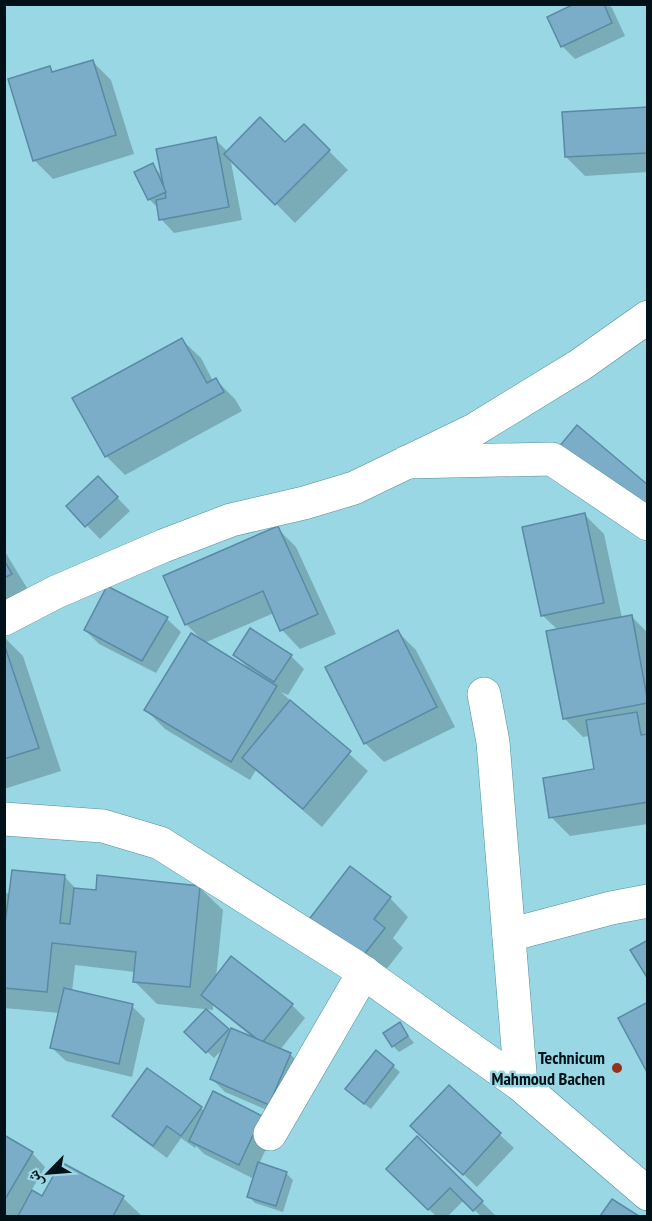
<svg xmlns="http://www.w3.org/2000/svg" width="652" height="1221" viewBox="0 0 652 1221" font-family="'PT Sans Narrow','Noto Naskh Arabic',sans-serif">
  <rect width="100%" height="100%" fill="#99d7e5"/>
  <!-- shadow -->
  <g fill="#0003">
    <path d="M577,4h31l4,4 13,28 -50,23 -13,-13z"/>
    <path d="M92,61l19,19 23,74 -81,25 -19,-19 16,-92 4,5z"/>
    <path d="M648,108v64l-63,4 -19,-19z"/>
    <path d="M304,126l44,44 -53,53 -65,-66 12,63 -68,13 -13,-14 -3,-14 -2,1 -7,-7 3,-34 7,7 4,9 52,-42 13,13 57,-8z"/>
    <path d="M182,340l19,18 12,23 3,-1 19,19 7,12 -117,64 -19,-19 -32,-57z"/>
    <path d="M111,491l19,20 -30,28 -32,-33z"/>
    <path d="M585,515l19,19 18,84 10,-1 16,16v191l-78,12 -19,-19 44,-46 -5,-35 -7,1 -19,-19 -6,-88 -16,-15z"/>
    <path d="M277,528l19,19 40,87 -36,15 -18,-19 -8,-17 -70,30 45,26 -14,-14 56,1 13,13 -16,26 -7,-3 87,79 -46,56 -66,-57 -6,10 -85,-51 -19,-19 58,-68 -18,-18z"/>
    <path d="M4,550l26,43 -26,15z"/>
    <path d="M107,588l60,31 14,13 -25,41 -57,-29 -14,-14z"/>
    <path d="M397,631l19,19 39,77 -71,35 -19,-19 -38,-75z"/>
    <path d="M4,637l19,19 38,115 -57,18z"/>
    <path d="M64,876l13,14 20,2 102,-5 24,23 -7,68 76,27 13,13 -25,32 10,4 13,13 -20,50 -58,-25 -13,-13 13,-32 -11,11 -28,-26 21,-21 24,22 21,4 -39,-32v5l-56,-6 -23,-23 1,-9 -60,-7 -3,27 60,14 13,13 -13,58 -66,-16 -14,-13 8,-35 -56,-5v-118l6,6z"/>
    <path d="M390,898l18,19 -15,21 10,10 -32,41 -50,-39z"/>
    <path d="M399,1024l15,19 -15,9 -6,-6z"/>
    <path d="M393,1066l7,6 -29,37 -17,-13z"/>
    <path d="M449,1087l65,61 -37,39 -51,-48z"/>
    <path d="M201,1108l4,4 70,18 -16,34 27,9 7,7 -10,32 -28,-9 -7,-7 6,-17 -50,-25 -8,-8 -1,2 -14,-10 -14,20 -39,-29 -14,-13z"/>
    <path d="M4,1137l28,16 13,14 -14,24 11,7h81l19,18h-138z"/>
    <path d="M417,1138l78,77 -1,1h-13l-17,-16 -16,16h-12l-48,-47z"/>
  </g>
  <!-- building -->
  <g fill="#7badc9" stroke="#598aa5" stroke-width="1.5">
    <path d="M574,4h30l8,19 -51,24 -14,-30z"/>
    <path d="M93,60l23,75 -83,26 -25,-82 42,-13 2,6z"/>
    <path d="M648,107v46l-83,4 -3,-45z"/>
    <path d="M260,117l25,25 19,-18 26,26 -55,55 -51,-51z"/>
    <path d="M216,137l13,70 -70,13 -3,-20 10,-2 -10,-49z"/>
    <path d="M153,163l13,29 -18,8 -14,-28z"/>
    <path d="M182,338l25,45 9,-5 8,14 -119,65 -33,-59z"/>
    <path d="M577,425l71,60v57l-99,-83z"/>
    <path d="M98,476l20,21 -33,30 -19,-21z"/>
    <path d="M585,513l19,90 -63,13 -19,-89z"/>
    <path d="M278,526l40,88 -38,17 -17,-40 -78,34 -22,-49z"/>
    <path d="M4,560l8,14 -8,4z"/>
    <path d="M107,586l61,31 -26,44 -58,-31z"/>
    <path d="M632,615l16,88 -85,16 -17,-88z"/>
    <path d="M250,628l42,27 -18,27 -41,-27z"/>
    <path d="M398,630l39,77 -73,37 -39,-77z"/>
    <path d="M191,633l86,53 -46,76 -87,-52z"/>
    <path d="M4,644l35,104 -35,11z"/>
    <path d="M290,700l61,51 -48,58 -61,-51z"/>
    <path d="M637,712l4,23 7,-1v68l-99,16 -6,-40 51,-9 -8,-49z"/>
    <path d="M350,866l41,31 -17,22 11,9 -34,43 -51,-40z"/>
    <path d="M12,870l53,5 -5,48 10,1 4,-36 22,2 1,-15 103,11 -10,101 -57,-5 3,-30 -84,-9 -5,49 -43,-4v-56z"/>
    <path d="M648,940v39l-18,-29z"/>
    <path d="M231,956l62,48 -31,39 -61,-48z"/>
    <path d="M64,988l69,16 -14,60 -69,-16z"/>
    <path d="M648,1002v72l-30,-56z"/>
    <path d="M206,1009l23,20 -23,24 -22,-21z"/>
    <path d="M400,1022l8,14 -16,11 -9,-14z"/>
    <path d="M231,1028l60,25 -22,52 -59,-26z"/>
    <path d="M376,1050l18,15 -30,39 -19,-15z"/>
    <path d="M147,1068l55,39 -21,29 -14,-10 -14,20 -41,-30z"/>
    <path d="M449,1085l52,48 -38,42 -53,-49z"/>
    <path d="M213,1091l49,25 -23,49 -50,-24z"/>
    <path d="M4,1135l29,17 -29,49z"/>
    <path d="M417,1136l66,65 -10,10 -23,-23 -22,22 -42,-41z"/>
    <path d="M61,1162l63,34 -11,20h-95l14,-26 10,6z"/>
    <path d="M258,1162l29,10 -11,34 -29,-9z"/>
    <path d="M612,1199l27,17h-39z"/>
  </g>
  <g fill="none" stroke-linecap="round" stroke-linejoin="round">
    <defs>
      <g id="minor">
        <path d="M407,462l145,-3 96,65"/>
        <path d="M484,694l9,48 28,343"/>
        <path d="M4,819l99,7 57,17 193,122 168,120 127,109"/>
        <path d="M509,935l102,-27 37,-7"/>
        <path d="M270,1134l94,-162"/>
      </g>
      <path id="tertiary" d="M4,619l52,-27 107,-46 68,-26 73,-17 50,-15 120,-58 106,-65 68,-48"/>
    </defs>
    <!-- minor casing -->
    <use href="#minor" stroke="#518f9b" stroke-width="34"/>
    <!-- tertiary casing -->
    <use href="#tertiary" stroke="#518f9b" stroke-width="34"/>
    <!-- minor -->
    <use href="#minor" stroke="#fff" stroke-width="33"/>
    <!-- tertiary -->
    <use href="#tertiary" stroke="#fff" stroke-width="33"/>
  </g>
  <!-- markers -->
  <circle fill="#982f1c" stroke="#99d7e5" stroke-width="2" cx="617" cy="1068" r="6"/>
  <g text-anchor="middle" stroke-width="5" stroke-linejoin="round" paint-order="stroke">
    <!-- poi labels -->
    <g font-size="18" font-weight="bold" fill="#001217" stroke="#99d7e5" text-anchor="end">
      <text x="605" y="1064">Technicum<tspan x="605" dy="21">Mahmoud Bachen</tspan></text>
    </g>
  </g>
  <!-- border -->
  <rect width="652" height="1221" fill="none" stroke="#001217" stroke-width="12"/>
  <!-- north arrow -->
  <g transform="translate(48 1173) rotate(245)" stroke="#99d7e5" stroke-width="4.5" paint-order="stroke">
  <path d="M0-4.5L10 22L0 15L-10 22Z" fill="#001217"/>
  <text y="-9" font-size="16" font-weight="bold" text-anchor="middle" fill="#001217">ش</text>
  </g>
</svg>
